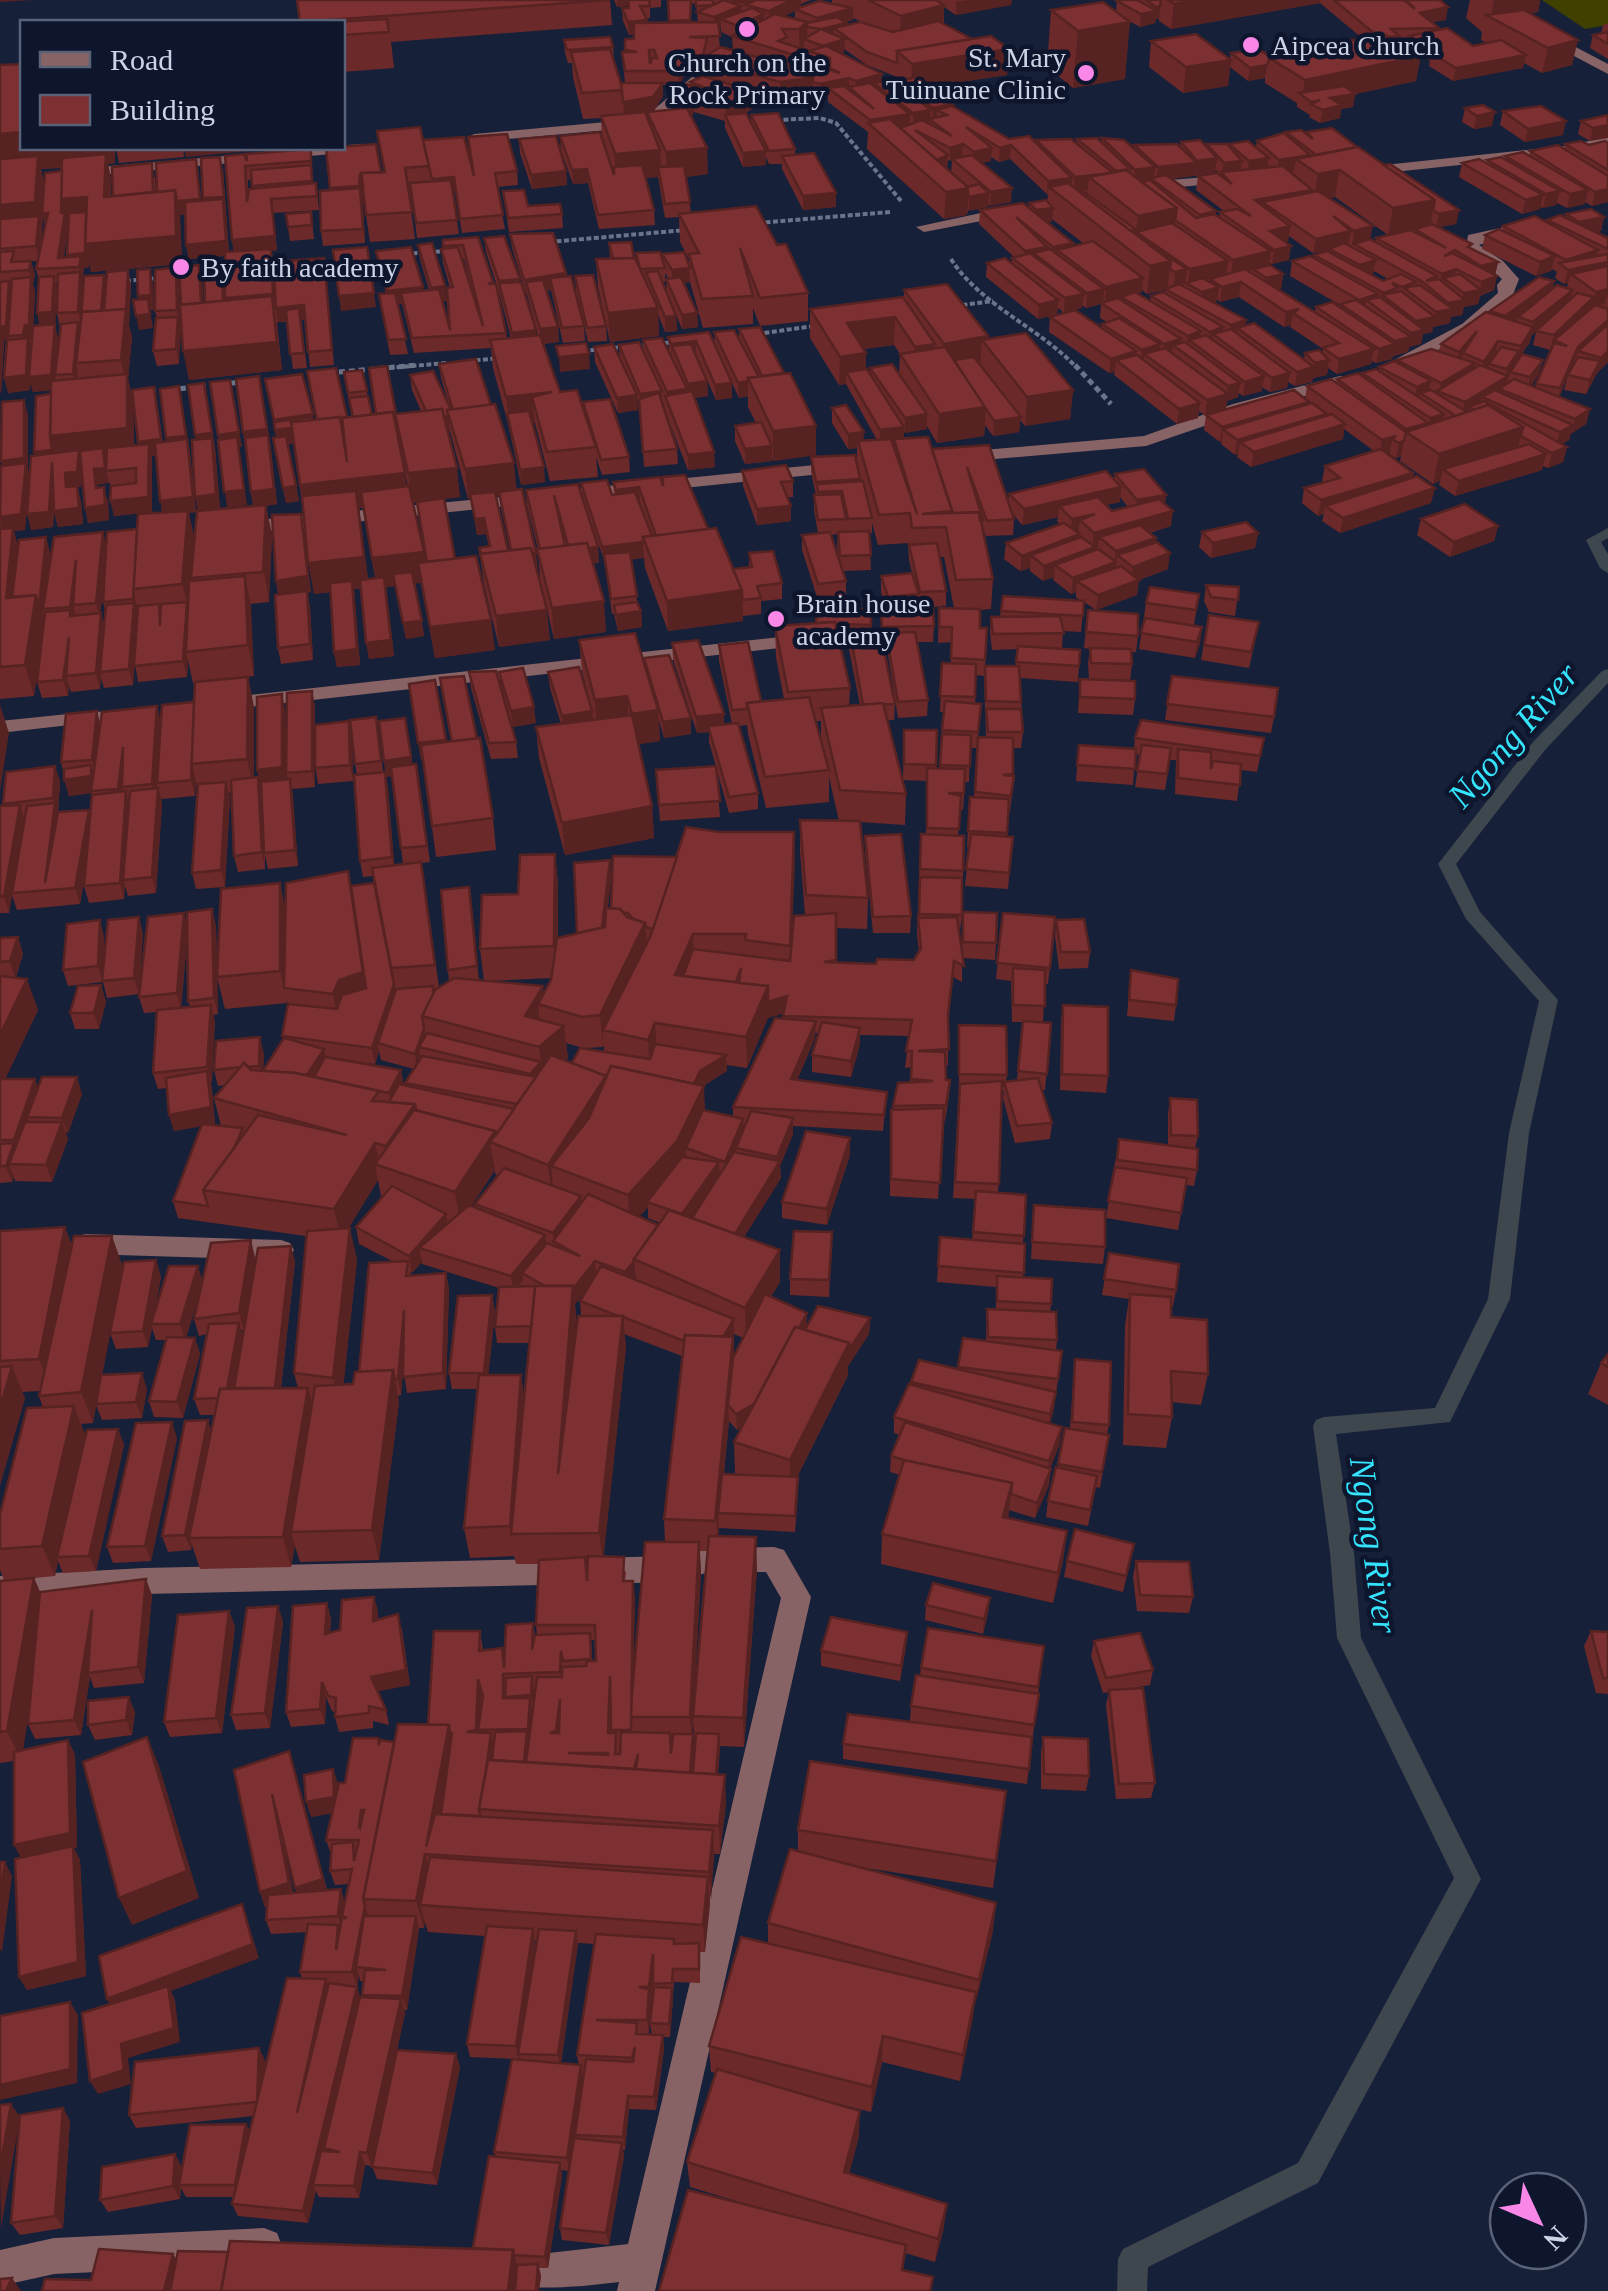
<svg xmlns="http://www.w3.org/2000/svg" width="1608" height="2291" viewBox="0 0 1608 2291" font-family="'Times New Roman',serif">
  <rect width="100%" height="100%" fill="#172039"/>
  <!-- green -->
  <path fill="#404100" d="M1542,0h66v25l-23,4z"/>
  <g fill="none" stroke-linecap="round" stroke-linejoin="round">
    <!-- stream -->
    <g fill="#3e464e" fill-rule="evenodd">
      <path d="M1608,528v10l-7,4 7,12v19l-8,-5 -14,-28z"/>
      <path d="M1608,669v14l-63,67 -89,114 24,48 78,88 -29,133 -19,166 -60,123 -114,12 18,119 7,85 120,241 -163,304 -170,84 -1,24h-30l1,-32 5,-10 175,-86 156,-285 -117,-240 -7,-85 -17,-127 3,-6 8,-3 111,-9 53,-109 21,-166 30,-132 -73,-82 -28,-55 95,-122 69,-71z"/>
    </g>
    <!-- path-far1 -->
    <g stroke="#6c748a" stroke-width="4" stroke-dasharray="5 2.5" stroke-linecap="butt">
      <path d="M776,120l44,-2 16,5 65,78"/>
      <path d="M758,223l132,-11"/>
      <path d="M549,242l137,-12"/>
      <path d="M405,254l42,-3"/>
      <path d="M951,259c29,46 89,69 126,109"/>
      <path d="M126,281l107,-10"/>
      <path d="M955,306l38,-5"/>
      <path d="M757,334l57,-8"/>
      <path d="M583,351l92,-9"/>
      <path d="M468,361l33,-3"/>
      <path d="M389,368l57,-5"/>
    </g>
    <!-- path -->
    <g stroke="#6c748a" stroke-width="5" stroke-dasharray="6 4" stroke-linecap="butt">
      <path d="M1075,365l36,39"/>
      <path d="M329,373l89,-8"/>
      <path d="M150,392l92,-10"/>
    </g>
    <!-- minor -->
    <g fill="#886365" fill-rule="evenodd">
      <path d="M1547,32l61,32v10l-66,-35 -2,-3z"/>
      <path d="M692,77l12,3 -41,36v9l-189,17 -7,-4 7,-4 176,-16 1,-6z"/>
      <path d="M1608,137v8l-43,9 -200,21 -7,-4 7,-4 200,-21z"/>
      <path d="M360,144l7,4 -2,3 -289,26 -7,-4 7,-4z"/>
      <path d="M1230,175l7,4 -2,3 -89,8 -7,-4 7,-4z"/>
      <path d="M1013,206l8,5 -3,3 -94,18 -8,-5z"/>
      <path d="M1519,224l5,2v6l-45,13 24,16 16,18 -7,18 -38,33 -66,37h-12v-8l66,-35 36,-31 -1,-8 5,-6 -36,-30 2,-14z"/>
      <path d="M1340,376l6,1v8l-101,27 -99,34 -186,16 -9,-5 9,-5 184,-16 89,-32z"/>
      <path d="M845,462l6,1v8l-304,31 -9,-5 9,-5z"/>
      <path d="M502,497l6,1v8l-240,25 -9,-6 9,-6z"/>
      <path d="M808,634l7,2v8l-593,66 -10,-6 10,-6z"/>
      <path d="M97,711l7,2v8l-104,12v-12z"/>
      <path d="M85,1234l196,6 9,3 4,7 -4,7 -9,3 -196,-6 -9,-3 -4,-7 4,-7z"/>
      <path d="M774,1547l10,3 27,47 -156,694h-38l2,-9c-39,5 -87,9 -125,1l-6,-13 6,-13 13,-6 42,2 79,-9 153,-646 -15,-26h-57l-33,10 -532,12 -144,8v-26l144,-8 532,-12 33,-8z"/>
      <path d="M264,2228l13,5 5,13 -5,13 -13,5 -210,10 -54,12v-36l54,-12z"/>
    </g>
  </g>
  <!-- wall -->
  <g fill="#6b292a" fill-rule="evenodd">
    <path d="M610,0l2,25 -221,17 3,26 -52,4v-50h-42z"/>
    <path d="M614,0h47v7l-11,1v10h-4l1,5h22l-1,-23h143l-10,4v3l31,-4v-3h180l-1,5 -55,10 -12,-8v17l28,15 37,10 -2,26 -78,12 22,19 58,33 27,3v-2l40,3 1,-4 25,3v-4l32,11v-4l46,2 1,-5 25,5 1,-3 21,2 1,-2 27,4 1,-7 28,-6 1,-3 20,2 1,-2 50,15 102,63 -3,14 -17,3 32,22 27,13 -3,13 2,1 -3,14 -14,6 -2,8 -14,3 -2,8 -11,2 -1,6 -17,4 -1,5 -9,2 -2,10 -12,3 -1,5 -15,4 -1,3 -16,4 -4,-2 -1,3 -34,10 -9,-6 -1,7 -14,3 -1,4 -17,4 -7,-4 -1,6 -17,4 -8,-5v4l-19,5 -4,-3 -1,4 -11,4 -1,8 -21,6 -6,-4 -1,7 -21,6 -63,-49 1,-3 -6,1 -60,-41 1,-15 14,-4 -6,-5 -1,6 -19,5 -52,-42 1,-14h25v-5l2,-1 -35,-33 1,-14 49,-2v-5l18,-1 1,-7 -38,-36 -11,3 -8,-5v4l-9,2 29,39 -21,4 -1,-2 -1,3 -20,3 -1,5 -23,4 -77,-70 1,-17 -40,-30v-6l-8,1 -7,-2v4l-11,6 -22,3 -22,-6v4l-13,7 6,10v-8l44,34v5l41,39v14l-33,3 -21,-41v-5h-13l-3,-7v8l-23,2 -18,-39v-7l-31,-9 -3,4 17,58 -22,3 5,36 86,32 31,48v28l-48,5 -7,-18v16l-50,4 -13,-46 -6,1 13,30 1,14 -16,2 -15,-36 -1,-14h3l-4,-6v9h-3l14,34 1,15 -12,1 -7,-18 1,22 -49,6 -12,-55 -2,-28h14l-1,-16 25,15 3,4 -1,-9 26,1 27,12v-7l-9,-17 -1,-25 -14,1 -7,-41 -13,1 9,32 1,15 -56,4 -11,-46 -15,1 -12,-34 -1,-14 42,4 -1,-22 -18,1 -10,-42 -1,-14h-4l-3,-10 -1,-13 49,7 1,14 7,23 4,-1 -3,-31h3v-13h9v-4h-5l-6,-14 -1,-13h6v-2l-11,1zM691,3l5,1 2,18h-7zM795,11v8l-10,-3zM853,18l11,5 -18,3v-4l7,-2zM721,27v5l11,5 1,13 -13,-2 -2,-20zM844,49l23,16 30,12 4,4h-3v4l-17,-3 -40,-28 3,-2zM686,68h14v9l-10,5v3l-19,8 1,17 -25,2v6l-7,-5 14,-2 9,-15v-11h16zM948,160l4,1 -1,12 -4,-4zM1216,170l3,4 -21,2 -2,14 28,21 -4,1 -1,6 -3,-3v-4l-44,-32 43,-7zM1335,197l53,38 -12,3 -1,4 -4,-2 -42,-42zM1052,219l31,24 -10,3v-3l-26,-21h5zM1289,236l24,17 16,-3v2l-15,3v3l-22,3 -2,15 50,29 -1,2h-23l-1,5 -37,-23h3l2,-15 -14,-9 1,-2 2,1 17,-4 -4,-19h3zM1374,271l14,8 -5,2 -11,-6zM1142,290l5,4 18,-4v3l-14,3 -1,5 -13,-7 5,-2zM1239,297l45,30 7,-2 -1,2 33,22 -1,4h-17l-1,6 -59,-33 1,-6 -33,-17 4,-2v-2l3,3zM1101,304l-1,14 7,4 -5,2v4l-27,-18 7,-2v-3l4,3z"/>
    <path d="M1121,0h319l6,20 -14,2 7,6 -1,2 35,16 14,-3 -6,-3 1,-8 -16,-14 4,-18h70l-2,12 -8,2 42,51 -30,8 -18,-10 -1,5 -70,13 -24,-15 1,-5 -10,-5 -4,25 -61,13 -2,13 -12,2 -1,9 -20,5 -11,-6 1,-2 -13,-8v-4l-32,-20v-5l-17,3 -18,-14 -2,19 -45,7 -34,-26 2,-26 79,18 1,-6 39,4 92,-19 -42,-35 -149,26 -12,-8v-2h-3l-1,4 -15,4 -11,-6 -4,58 -52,9 -26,-21 4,-57 65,1 1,-10zM1408,41l-1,7 -9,-5v-1z"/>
    <path d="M1608,23v36l-18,-11 3,-13 8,-1 2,-9z"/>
    <path d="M0,65l115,98 -7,1 3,16v16l44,-19 1,15 40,-33 5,42 3,-1 19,-30 6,82h5l-2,-12 15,-79 64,-12 2,34h3l3,27 -46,3 4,37 -6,1 2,11 51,-4 10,107 -24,2 -5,-47h-4l6,48 -14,1 -6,-47h-9l-1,1 5,47 -93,10 13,-101 1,24h2l17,-41 2,15 1,-21 -36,3 -3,-14 -1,-31 -5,1 2,49 -91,8 -2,-11v6l-5,1 -2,13 1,5 21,-11 2,10 22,-15 3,15 -2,40 3,12 -4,42 5,23 1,44 5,-1 15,-58 9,55h4l12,-56 11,68 6,58 -7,1 5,27 4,-30 -2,-70 11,-42 8,50 5,61 33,-3 -2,-14 8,-116 12,74 6,54 -11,2 6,29 -3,67 -19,2 4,72 -22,3 16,-2 6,31v70l4,-1 4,16v-7l-5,-16 28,-60 1,69h1l-1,-6 26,-82 3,16v18l34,-4 3,16 1,44 -35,3 -3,-20v23l-23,2 6,77 -30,3 -3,-14v14l-27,3 -4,-16 -2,-64 -3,1 1,5 -5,89 -29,2 -4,-16 6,-81 -2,-11 -1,15 -34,3 -4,-15 5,20 -6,89 -28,3 -3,-10 -1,13 -35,4 -5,-17 1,-12 -5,30 -63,6 -5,-15 -3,18h-9v-107h3v-2l52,-38 5,16 -2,31 32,2 2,-22 -23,3 -8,-34 36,-51 3,14 57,-19 4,16 33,-20 1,-19h-2l-5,-23 -1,17 -49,5 -3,-19 -2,22 -29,3 -3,-10 -1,11 -29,3 -2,-6 -1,10 -26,2 -5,-16 3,-27 -6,41 -34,3v-222l2,-11 26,-51v55l2,7 21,-87 -18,2 -3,-9v7l-22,3 -1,-52h-3l-3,52h-1zM62,168v3l-18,12 -3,-14zM248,180h3l1,9 -4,4zM43,216l2,9 -4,20zM68,226l-1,31h-3zM31,261h7l-2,8 3,11 1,46h-7l2,-34 -2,-8 2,-9zM55,283h3l-1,30 3,15 -3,27 1,-16 -3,-13 2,-36zM152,456h4l6,57 -56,34 -58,26 2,-20 -4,-16 -28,11 -4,-17 11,-1 2,-23 4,23 22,-3 1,-15 4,15 25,-3 -2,-23 -4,-14h4l1,-13 6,49 21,-3 -1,-18 -10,-14 -1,-3 12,-3 2,4 3,30 38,-4zM106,555l-3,47 2,9 -1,14 -4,-12z"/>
    <path d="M1465,108l27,18 -18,3 -12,-7z"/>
    <path d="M1503,111l60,24 -38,7 -25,-17z"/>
    <path d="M1608,115l-18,26 -12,-7 3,-13z"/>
    <path d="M377,131l46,10 49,27 45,3 1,14 -21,2 8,42 -43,4 -7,-42h-3l7,43 -42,4 -5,-43h-3l6,44 -45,3 -8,-54 3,55 -42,3 -2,-15 9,-41 54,-18z"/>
    <path d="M519,139l47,32 1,14 -35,4 -12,-36z"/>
    <path d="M1608,143v59l-16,4 -7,-4v2l-18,4 -10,-5 -1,2 -13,3 -3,-1v2l-18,5 -63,-37 3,-14h25v-3l18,-1v-3h24l1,-5 34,-2 1,-5 24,1z"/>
    <path d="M116,148h67l1,9 -65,6z"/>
    <path d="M503,191l25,15 34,8 1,14 -54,4z"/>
    <path d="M311,212l3,27 -24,2 -4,-27z"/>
    <path d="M1566,214l38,3 -3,14 -6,1 13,6v124l-11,11 -11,21 -22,-4 4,-15 9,-16 -3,2 -15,36 31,12 -4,15 -15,9 -2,7 -7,4 5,3 -4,15 -15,6 -5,-2 -1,4 -87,26 -16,-11 1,-4 -7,3 -33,-23 1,-5 -5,2 -7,-4 1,-2 -4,1 27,20 -1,5 19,25 -91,30 -18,-12 2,-7 -6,2 -16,-13 2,-15 20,-6 -2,-1 3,-15 49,-15 -30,-22 -1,10 -92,28 -14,-10 1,-3 -3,1 -14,-11 1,-3 -2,1 -16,-12 2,-15 99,-16 2,-13 29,-3 1,-4 25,-3v-3l17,-3v-3l17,-4 1,-3 42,-9 2,-7 49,-31v-2l64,-30 -2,9 15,-2 1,-5 -4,1 -9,-6 2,-6 -5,-3 -1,2 -15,5 -54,-27 3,-14 17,-4 1,-5 43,-4 1,-2 18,-2zM1536,332l-3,13 17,5 -15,38 -4,-2 8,-12 -22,-13 13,-19 1,-6z"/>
    <path d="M510,234l56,39 18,53 1,15 -22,2 -12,-53 -5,1 12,36 1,15 -16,2 17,48 24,19 -1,-9 46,55 1,15 -28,3 -6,-18 2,20 -48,4 -15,-58h-3l13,59 -24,3 -13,-62 -15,-55 -2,-20 -77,5 -12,-49h-5l11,50 -18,1 -11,-61h7l-10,-43 47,36v4l6,-1 -9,-31 -2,-14 29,56h-5l8,29v-42l-7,-25 -2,-14h2v-9l35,-3 29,101h4l-12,-46 -13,-40 -2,-14 36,44 17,54h1l-11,-42h-1l-14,-46zM462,259h2l10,38z"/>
    <path d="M575,276l31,50 1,15 -19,1 -12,-51z"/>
    <path d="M179,282v82l-22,2 -4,-15 4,-33 -2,-7z"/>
    <path d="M904,290l84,46v3l85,51 -3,29 -45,7 -5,-6 -1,12 -26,4 -8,-11 -1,11 -47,7 -10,-17v3l-22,4 -1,-2v8l28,10 76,52 1,-7 105,-14 1,-6 51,21 -1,9 6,22 -21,7 18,36 -29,11 -2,15 -41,15 -12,-8 -3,30 -18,-1 -1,17 18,2 -2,32 -58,-4 3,54 -2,16h-8l1,28 -4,36h-2l-1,25h6l-5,52 -43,-3 4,-38 -2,-1 3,-50h4l3,-49h-7l-1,34h-4l-2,28h-3l-2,25 6,1 -2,79 -2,16h-1l3,21 1,-40 33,31 -1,17 -33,-2v24l-9,-5 -5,45v43l-2,1v14h4l-1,16 -4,25h-2l-5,78 -48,-3v-70l3,-20 17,-24 1,-15 -6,1 4,-32 -49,-1v9l-9,33 -39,-5v-17l6,-22h-3v5l-18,42 90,12 -4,39 -90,-5v8l-13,32 1,12 -37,59 36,13v32l-9,14 36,30 63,-8 -1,16 -21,32v9l-51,102 1,16 -3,39 -76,-4 -1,8 39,32 -13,179 -24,-1 -2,28 8,29 -6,51h-6l-9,98h-5v31l-26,-1 -4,55h-7l1,12 -8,61 -27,-1 -4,41h-2l1,6 -15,89 -47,-5 -2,-12 9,-57 -8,-1 1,5 -14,93h-9l2,8 -2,15h-497l135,-32 51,-7 245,-4 23,-91 -2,-5 26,-92 -1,-3v2l-49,-2 -3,-13 18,-108 -57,-4 -3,-10 -1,6h-5l-12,82h-3l1,3 -8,37 59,4 4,13 -23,118 -60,-6 -5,-13 -7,-1 -6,33 -40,-1 -3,-6 -8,32 -70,-7 -6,-12 2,-7h-48l-5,-9 -1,11 -72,13 -8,-12 75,-46 6,12v9l65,-51 4,8 4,-16 -118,12 -7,-13 130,-67 6,13v10l37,-93 -2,-6 7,-40 -36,2 -5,-14 1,-14 -2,1 -5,-15 29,-141 38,139 18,12 4,-18 -14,1 -5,-14 1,-17 -5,-14 6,-27 -21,4 22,-48 5,20 7,-6 34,-40 15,-1 34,-17 52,-94 3,19 22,11 28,-38 2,12h2l-1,-10 3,-61h-23l-2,-8 -44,2 -6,-30 13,-139h-25l-3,-16 43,-78 3,17 -7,63h33l3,22 5,-54h-32l-2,-16 4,-39 -77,-24v-2l-10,11 -2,-2 1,5 35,-3 3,16 -3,100 -39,4 -4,-25 -2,27 -3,1 1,6 -20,158 -79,2 -5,-16 -4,21 -91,2 -8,-24 -1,5 -23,2 -6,-16 49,-104 4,-17h-15l-6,-16 13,-65 -8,2 -5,-17 8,-35 -16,54h9l5,16 -17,64 -29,-1 -5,-16 17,-61h-10l-4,-12 -4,19 -32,2 -6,-16 46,-73 5,17 -6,32 47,-27 53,-25 -11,73h-3l2,7 48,-91 4,16 -14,126h17l-4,-15 12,-137 -128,-18 -5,-17 28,-75 -27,5 -5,-16 -2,-27 -9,1 -5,-16 4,-61 -13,1 -5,-16 45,-84 3,13 25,-17 4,17 2,88 -5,1 2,6 -4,63 4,40h-5l11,2 -7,-28 11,-13 -7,1 -4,-16 50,-16 -1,17 20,-31 -1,-4 6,-32 -1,-4v3l-62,6 -8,-32 69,-69 65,-22 23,-3 -1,-7 -10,1 -3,-16 -3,-86 -2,-11 24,-31 4,39 5,16 6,77 9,-1 -11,-88 -6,1 -2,-16 21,-43 7,46h4l14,98 -9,1 18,124 10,-6 -1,-11 21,-83 10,93 5,1 -4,-32 38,-55 37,-40 3,31v53l19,-5 33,-73 1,17 -3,31 3,1 66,-52 42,-25h75l-3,116 14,-33 -5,-64v-31l39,1 -10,-44v25l-63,6 -18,-74 -1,-9 -8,1 19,67v16l-29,4 -13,-46 4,50 -60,4 -4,-51 60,-4 -7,-24v-10l-12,1 -24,-74 -1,-16 52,71v11l8,-1 -13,-63v-16l42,56 23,-2 -8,-42 -1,-31 41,-3 55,-14v23l11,10 -1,-33h5l-5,-17v-16l31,-3 -3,-13 -1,-17 -30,2 -6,-22v10h-3l2,37 -28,1 3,10v16l-28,3 -16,-50v-15l16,-2 -4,-23v-15h2l-5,-23v-15l46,7v-16l-9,1 -16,-26v-15l31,32h14l-31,-56 -7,1 -29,-47v-29l94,-11zM894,345l6,9 -1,21 -29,-7v5l-4,-4v-16l-2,-4zM1120,497l8,10 -16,4 -6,-6 14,-3zM1013,514l9,11 36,-8 -1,4 3,3 -54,19 -2,16 16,12 10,-3v3l13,10 11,-4 -1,3 18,14 5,-2v5l5,4 -78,-5 -3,21h-9l-1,15 2,18 25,-1 -1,17h-31l2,-38h-7v-18l11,-1 2,-30 -10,-51 3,8 27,-1 1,-16zM838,534l-1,13 2,11 -8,-23zM940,557h4l10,51h-15l-1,35 13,-1v21h-9l-2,49h4l-4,56h-4l1,-38h-33l-1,50 23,1v53l-6,16 -3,85 2,16 -5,9 -38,4 -40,-1v-35l31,1 1,-31 -8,-76 45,3 1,-31 -19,-74h7l1,-16 -13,-61 4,-1 12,76 29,-2 1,-16 -11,-58h16l1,-16 -16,-18v-4l1,4 27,-2v-15zM839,640l11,1 -1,8 11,56 -11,1 1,-18zM976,675l8,1 2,61h-8l3,-33 -6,-1zM816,721h5v18zM187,939l1,62 2,6 -9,1zM552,978l-9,16 -56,-13zM784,1013l-1,6 -50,88v9l-28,-5 -2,-25 24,-15v-6l20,3 21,-50zM566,1043l17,5 -11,15 -7,-3 3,-2zM604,1045v6l-18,-3 17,-1zM379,1051l2,9 33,9 -9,14v3l-65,-26 35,4zM495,1170v4l3,1 -23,29v4l-4,-2zM378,1180l3,16h2l-27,31 3,17 33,17 -33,111 -6,12 -10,1 14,-125 -9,-32zM648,1207v11l12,5 -2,2 -19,-8zM587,1289l-7,12 1,15 -6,20 1,-19 -1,-13zM624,1334l58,22 -18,163 1,23 -32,135 2,-81 -10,-15 1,-9 -23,-15 23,-210zM734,1334l9,4 -9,18 -1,-18zM729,1421l8,9 4,-3 -7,15 1,31 6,2 -17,-1zM700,1551h7l-13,146 7,-125zM591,1640h5v21h-4zM693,1722l2,24 -3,27v-39zM282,1833l15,60h-4zM535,1940h2l-10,61 8,-58zM578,1943l16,1 -17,111 2,10 -18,-1zM359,1975l1,6h4l-1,16h-3l-3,-10zM653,1983l-3,40 2,12 -13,-1 10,-1z"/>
    <path d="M739,329l45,44 32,53v29l-43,6 -1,-3v3l-27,3 -10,-23v-15l21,-3 -8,-16v-11l-9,2 -7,-15v15l-16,2 -20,-45 11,26 1,15 -13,2 20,69 -27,3 -22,-56 11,35 1,15 -34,3 -4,-62 -3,-6 1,11 -20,3 -23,-51 -1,-15 26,12 -1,-14 24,7v-12l26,11 -1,-14 47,8 -1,-13 25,7z"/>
    <path d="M439,364l78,126 21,78 -2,1 14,71 -51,7 -15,-63 -5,-36 10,-1 -3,-13 -9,1 -6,-36h-3l-18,-68h-2l12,66 -16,2 11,60 40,91 -60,8 -14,-75h-6l9,53 -18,3 -11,-53 -9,1 8,69 -25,3 -8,-71 -7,1 6,76 -23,2 -3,-15 -3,-60 -17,2 -20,-151 -6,1 11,57 -13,2 -13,-65 3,-1 -2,-15 -9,-43 49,41 33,-3h5l-8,-45 18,-2 10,45 24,-1 25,-3 -9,-21 -2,-15 40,33 -9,-30zM397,435h1l10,52h-1zM500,495l1,12 9,44h-2l-12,-55zM417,502l9,60 -13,-59zM359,508h4l12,70 -7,1z"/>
    <path d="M742,471l51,10v16h-6l4,24 -34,4 -14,-39z"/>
    <path d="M613,482l50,4 45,43 25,40 16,-2v-14l33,30v16l-21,2v13l-18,2v5l-75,10 -23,-63 -1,-10 -13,1 6,43 4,9 1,16 -24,4 -4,-17h-2l-7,-52 -20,-55 13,40 1,16h-6l13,69 -52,7 -14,-60 -2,-30 -11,-44 -1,-15 56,8 -1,-15 31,12 2,-1z"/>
    <path d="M301,514l10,78 -4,1 3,14 3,53 -32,4 -3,-16v-54l-2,-13z"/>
    <path d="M1421,519l77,7 -4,15 -44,16 -33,-22z"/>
    <path d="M1202,532l56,1 -3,15 -44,10 -12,-11z"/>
    <path d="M1206,585l33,2 -4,29 -26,-4 -5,-11z"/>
    <path d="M1199,594l-5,31 8,2 -2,16 -5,15 -56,-9 7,-46z"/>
    <path d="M1088,610l50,26 -2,16h-5l1,12 -2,16 -41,-1 -1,-16 2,-14 -6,-1z"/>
    <path d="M1209,615l47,23 -7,30 -48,-8z"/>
    <path d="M579,640l65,22 47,72 -27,4 -5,-18 1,21 -22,3 14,62 2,32 -89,17 -26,-97 -3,-31 25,-3 -11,-36 -2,-16 43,35 -9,-36z"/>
    <path d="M469,672l47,70 2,16 -27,1 -20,-71z"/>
    <path d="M499,672l37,51 -23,4 -12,-39z"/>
    <path d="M1172,676l102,41 -3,16 -106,-13z"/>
    <path d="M440,678l53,140 3,32 -60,7 -13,-98h-2l-12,-75 38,58h5z"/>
    <path d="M1080,679l55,20 -2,16 -55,-2z"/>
    <path d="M1135,738h129l-7,34 -16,-2 -4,31 -62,-7 1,-34h-6l-5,30 -30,-3 5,-32 -5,-1 -2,31 -57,-4 3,-36 55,4z"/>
    <path d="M865,836l46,80 -1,17h-37l-8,-81z"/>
    <path d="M1003,913l52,4 -7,67h-3l-2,38 8,1 -6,67h-3l10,33 -2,16 -35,4 -12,-45 1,-7h-2l-4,102 28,2 -3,49h2l-2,34 28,26 -1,8 7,28 -1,10 6,1 -8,57 -4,16 10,19 -10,26 -1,16 -14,33 -26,-8 -1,8 59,13 -4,30 -10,42 -172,-39 1,-30 18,-59 -10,-3 1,-16 9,-21 -6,-2v-16l17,-35 47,-13 5,-31 23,3 1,-32 9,1v-23l-59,-5 3,-45 32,3 4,-41 -23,-1 6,-108v-65l48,50 -1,6 11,-1 6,-58h-11l-1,-41 -15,-2z"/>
    <path d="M1056,920l34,32 -2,16 -29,1 -4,-33z"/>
    <path d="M143,933l-4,61 -32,4 -4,-16 -35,4 -5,-16 41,-34 -1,41z"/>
    <path d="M18,937l5,17 -7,23 22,33 -33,69h30l3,9 44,6 -16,40 2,5 -16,43 -37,-1 -1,-4 -2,5 -12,1v-245z"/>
    <path d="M1131,970l45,35 -2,16 -47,-5z"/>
    <path d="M101,985l5,17 -7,27h-24l-5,-16z"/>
    <path d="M1063,1005l45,71 -2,17 -46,-3 1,-69z"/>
    <path d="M1170,1098l28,38 -3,12 2,22 -3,16 -8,-1 -8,45 -72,-12 13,-79 49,6v-31z"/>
    <path d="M850,1138v17l-23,70 -45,-7v-16z"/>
    <path d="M1034,1205l71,42 -2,17 -72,-5z"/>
    <path d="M65,1227l7,19 51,21 -21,108 45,14 -5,29 -40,2 -6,-15 -3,18 -12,1 5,13 32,-8 6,16 -28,126 -33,2 -5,-12 -3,15 -21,2 6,14 112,3 -8,88 -50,5 -4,-11 -9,58 -46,4 -7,-15v-7l-5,33 45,-10 7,15 2,92 -3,1 6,12 6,116 -59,14 -8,-13 2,-119 -7,-97 -14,2v-182l4,-1 -4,-10v-56l43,-106 -4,-12 1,-5 -18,1 3,6 -25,87v-254z"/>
    <path d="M832,1232l-3,65 -39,-2v-16z"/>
    <path d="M1109,1253l67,37 -3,16h-2v11l37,57 -7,31 -30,-3 1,15 -6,31 -43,-3 2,-120 4,-26 -27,-4z"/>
    <path d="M1608,1354v51l-20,-11 13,-31z"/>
    <path d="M1075,1359l34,66 -2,9 2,1 -9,53 -4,-1 -8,39 -42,-9 2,-16 10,-33 7,-40h5z"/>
    <path d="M177,1438l-26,123 -38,2 -6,-16z"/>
    <path d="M1131,1559l-8,33 -59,-15 3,-16z"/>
    <path d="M1136,1561l57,36 -4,16 -52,-2 -4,-34z"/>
    <path d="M374,1597l4,15 -1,8 25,9 8,56 -32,6 8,19 3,15 -16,-4v7l-34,4 -4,-15v-5l-3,-1 -6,-14 -1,27 -34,3 -5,-15 41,-109 4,16 -1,13 10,-2z"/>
    <path d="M990,1598l-2,15 -5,21 -58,-14 1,-15z"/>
    <path d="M278,1606l5,16 -13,106 -34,2 -5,-15z"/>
    <path d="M229,1611l6,16 -13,106 -52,4 -6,-15z"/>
    <path d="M1591,1631l17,1v62l-12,-1 -12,-47z"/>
    <path d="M907,1632l-1,15 -6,34 -79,-15v-15z"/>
    <path d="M1094,1641l59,29 -3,15 -23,4 28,94 -4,15 -35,1 -10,-94 3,-13 -6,1 -12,-37z"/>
    <path d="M1044,1646l-17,138 -184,-25v-15l67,-23 1,-15 9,-30 1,-8z"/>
    <path d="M135,1712l-3,23 -37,5 -7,-15z"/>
    <path d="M1043,1737l46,39 -3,15 -45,-2v-37z"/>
    <path d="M1006,1791l-13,97 -133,-21 133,64 -19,75 -14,75 -78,-19 -11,50 -52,-13 40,37 -10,38 95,53 -9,35 -30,-9 -2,17 30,7 -2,14h-272l97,-84 -66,-20 -3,-25 29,-89 -5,-1 -2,-26 59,-103v-20l30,-72v-21z"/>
    <path d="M63,2108l7,13 -7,107 -43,7 -9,-12z"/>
  </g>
  <!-- shaded-wall -->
  <g fill="#572222">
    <path d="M0,0h32l-32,2z"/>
    <path d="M617,0h10l1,6 -11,1z"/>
    <path d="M792,0h9v8l-6,1v2l-26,13v-13z"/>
    <path d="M969,0h43l-1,5 -55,10v-13z"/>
    <path d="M1186,0h134v3l-149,26 3,-25z"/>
    <path d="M1494,0h46l-2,12 -18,4 -29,1z"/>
    <path d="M944,5l-1,25 -43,11 1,-25z"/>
    <path d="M741,6v12l-20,1v8l-7,3v-13z"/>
    <path d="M1160,6l-1,13h-3l-1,4 -15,4 1,-13 15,-3v-4z"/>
    <path d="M1448,7l-2,13 -28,5 2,-12z"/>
    <path d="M853,8v12l-17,5 10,-2v13l-12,-8 -1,11 -12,-9 -4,-1v-11z"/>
    <path d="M764,14v13l-27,11v-12z"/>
    <path d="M647,20l1,13 -19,2 -1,-13z"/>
    <path d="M807,22v18l-3,-1v11l-4,5 -1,-26z"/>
    <path d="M1130,22l-5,57 -52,9 5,-57z"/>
    <path d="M845,39l-1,13 -21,7v-13z"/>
    <path d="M1578,40l-6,25 -30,8 6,-25z"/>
    <path d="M1009,49l-2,26 -96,14 1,-25z"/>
    <path d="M1526,55l-3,13 -70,13 3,-13z"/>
    <path d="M1421,56l-5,25 -61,13 -2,13 -12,2 -1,9 -20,5 3,-13 -12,-6 -2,11 2,-13 -9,-6 3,-16z"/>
    <path d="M686,58l1,13 -8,14 -1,-14z"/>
    <path d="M830,58v24l19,-4v13l-21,-3v8l-8,1v-13l-3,-1v-21z"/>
    <path d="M1231,60l-3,26 -45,7 3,-26z"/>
    <path d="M1267,65l-2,13 -17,3 2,-13z"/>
    <path d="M813,73v26l-11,6 -22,3v-26z"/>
    <path d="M882,74l-1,13 -7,-4v6l-18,6v-14z"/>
    <path d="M663,83v13l-9,15 -30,4 -1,-13z"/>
    <path d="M758,93v13l-32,15v-13z"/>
    <path d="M693,100l1,13 -5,6v-14z"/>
    <path d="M952,104l-1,13 -14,-7 -1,10 -4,1 1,-13z"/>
    <path d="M931,110l-2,13 -16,4v-14z"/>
    <path d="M1495,112l-3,14 -18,3 3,-13z"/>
    <path d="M910,114v13l-32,5 -8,-8v-4z"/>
    <path d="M1566,121l-3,14 -38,7 3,-13z"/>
    <path d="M1608,125v13l-18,3 3,-13z"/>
    <path d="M22,132v16h93v15l-7,1 3,16 -1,44 -6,-27 1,-33 -64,5 7,44 -3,15 -2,-12 -4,45 -3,-15 -36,-22v-90z"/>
    <path d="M963,144l-1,14 -12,3v-13z"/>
    <path d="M1011,145l-1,14 -11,3 1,-14z"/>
    <path d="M184,148h65v3l-63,6z"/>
    <path d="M707,148l1,26 -41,5 -1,-27z"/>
    <path d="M992,148l-1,13 -18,4 1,-13z"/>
    <path d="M660,150l2,26 -4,-9v10l-42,3 -1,-26z"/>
    <path d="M766,151v14l-23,2v-14z"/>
    <path d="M948,155l-1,14 -13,-8z"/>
    <path d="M1310,155l-2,12 -12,-8 -2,12 -17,3 2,-14z"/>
    <path d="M220,157l3,13 6,85 -40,4 -3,-14 20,-33 -3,-14z"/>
    <path d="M1217,158l-2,14 -19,2 1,-13z"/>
    <path d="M1269,158l-2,14 -20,3 2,-14z"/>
    <path d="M196,159l7,54 -23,2 2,49 -91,8 -2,-11v6l-5,1 -2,13 -3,-14h-9l-3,-12 1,-29 -6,42 -4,-10 2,-59 27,-2 6,27 82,-34z"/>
    <path d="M1242,161l-2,14 -18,-2 2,-10z"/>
    <path d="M1197,163l-2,13 -39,5 2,-14z"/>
    <path d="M1155,167l-1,13 -4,-2v4l-16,2 1,-14z"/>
    <path d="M1363,168l-24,4 -4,25 -22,4 5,-27z"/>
    <path d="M587,169l1,14 -15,1 -1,-14z"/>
    <path d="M566,171l1,14 -35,4 -1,-14z"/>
    <path d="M1113,173l-24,4 -1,13 -14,1 1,-14z"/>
    <path d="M360,174l2,14 3,55 -2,-14 -31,-27 -2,-14z"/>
    <path d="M454,177l1,14 -21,1 -2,-13z"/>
    <path d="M1072,178l-1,13 -22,-4 -2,8 1,-14z"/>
    <path d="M969,188l-2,27 -23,4 2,-27z"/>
    <path d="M1012,188l-1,14 -21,4 1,-14z"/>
    <path d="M1608,189v13l-16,4 3,-14z"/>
    <path d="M1312,190l-2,14 -48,-2 -1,11 -6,-13z"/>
    <path d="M1588,190l-3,14 -18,4 3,-14z"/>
    <path d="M1560,191l-4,14 -13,3 3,-14z"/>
    <path d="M836,193v14l-33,3v-14z"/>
    <path d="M989,193l-1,14 -19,4v-14z"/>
    <path d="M1543,195l-3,14 -18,5 4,-14z"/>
    <path d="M271,199l6,51 -6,1 5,26 28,28 2,15h-5l6,48 -6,-48 -23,2 -5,-28 -39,-40 -2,-14z"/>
    <path d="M1435,200l-5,27 -42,8 5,-27z"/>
    <path d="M1053,208l-1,14 -17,2 1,-14z"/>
    <path d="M1177,208l-4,27 -37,-3 2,-16z"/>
    <path d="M1459,210l-3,14 -20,4 3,-14z"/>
    <path d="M1604,217l-3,14 -21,5 -3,-2 2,-12z"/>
    <path d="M1290,226l-2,15 -20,4 2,-14z"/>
    <path d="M1373,226l-3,14 -18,5 2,-14z"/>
    <path d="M1351,231l-3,14 -35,8 3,-14z"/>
    <path d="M1073,243l-1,14 -15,-7 -1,11h-4l1,-14z"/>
    <path d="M1291,246l-2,14 -17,4 2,-14z"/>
    <path d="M1047,247l-1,14 -13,-8 -1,11 -8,2 1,-15z"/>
    <path d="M1598,250l-4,15 11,-2 3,-11v24l-37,-2 -3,9 -4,1 4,-14 -4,-3 2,-7z"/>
    <path d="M1271,251l-2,15 -38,8 2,-14z"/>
    <path d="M1555,256l-4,15 -15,5 4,-14z"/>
    <path d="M1376,260l-3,14 -15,5 2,-14z"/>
    <path d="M31,261l4,14 -2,9 2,8 -2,47 -4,1 3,12 8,-24 -3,-15 17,-37 3,14 -2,36 3,13 -3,51 -22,2 -3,-9v7l-22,3 -4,-15 23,-29 -4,-14 8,-56 -2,-9z"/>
    <path d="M1171,261l-4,28 -20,5 3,-28z"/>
    <path d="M1228,261l-2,14 -38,8 2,-14z"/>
    <path d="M1498,262l-3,14 -17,4 3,-14z"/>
    <path d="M199,265l3,14 2,45 -19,2z"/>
    <path d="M176,267l3,15 1,41 1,8 -2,33 -3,-15 2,-31 -1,-8z"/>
    <path d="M689,268l1,14 -17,2 -1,-14z"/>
    <path d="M150,269l3,14 1,27h-4l3,18 -14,2 -3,-14 5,-5 -3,-15z"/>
    <path d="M1187,269l-2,14 -11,4 1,-15z"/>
    <path d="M1456,269l-3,15 -10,-6 -3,10 2,-14z"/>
    <path d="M128,270l3,15 -2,40 3,12 -4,42 5,23 1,55 -28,14 3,12 -12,2 3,18 -17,-38 -2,22h-4l4,14 2,23 -25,3 -4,-15 -1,15 -22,3 -4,-16 11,-47 -4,-15 16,-16 77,-49 -6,-27z"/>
    <path d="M80,272l3,14 -1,40 -4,-14z"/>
    <path d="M566,273l1,14 -17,-9 1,12 -22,3 -3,-11 1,12h-1l-2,-14z"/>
    <path d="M1283,274l-2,15 -17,4 2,-15z"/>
    <path d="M104,275l3,14 -2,29h-4z"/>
    <path d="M1497,276l-3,14 -14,6 -2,8 -14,3 -2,8 -11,2 -1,6 -17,4 -1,5 -9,2 -2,10 -12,3 -1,5 -15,4 -1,3 -16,4 3,-14 15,-5 1,-3 15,-4 1,-4 3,-1 2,-11 19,-4 1,-5 11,-2 1,-7 14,-2 2,-8 16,-3 2,-8z"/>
    <path d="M1143,278l-1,14 -37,10 1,-15z"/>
    <path d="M9,281l4,14 -5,41 2,5h-6l-3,52h-1v-66z"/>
    <path d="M1554,281l-4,15 -32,21 -1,3 -15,11 3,-15z"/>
    <path d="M1241,282l-2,15 -19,5 2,-15z"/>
    <path d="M445,286l2,15 -14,2 -2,-15z"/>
    <path d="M423,287l1,14 -23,-8 1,11 -13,1 -2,-14z"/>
    <path d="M1219,287l-2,14 -17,6 2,-15z"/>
    <path d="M1104,289l-1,14 -17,5 1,-15z"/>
    <path d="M1608,289v9l-2,-1 -1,7 -13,2 4,-14z"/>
    <path d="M1573,290l-3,14 -39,32 -1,6 -13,19 4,-15 11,-16 1,-8z"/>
    <path d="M374,293l2,14 -35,4 -2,-15z"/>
    <path d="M1084,294l-2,14 -18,5 1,-15z"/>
    <path d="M1378,294l-3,13 -9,-7 -2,12 -7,2 2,-14z"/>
    <path d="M272,296l10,74 -93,10 -6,-29z"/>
    <path d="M1594,297l-4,15 -36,28 -4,10 4,-15z"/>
    <path d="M1058,300l-1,14 -19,5 1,-14z"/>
    <path d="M658,308l1,28 -49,6 -2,-29z"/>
    <path d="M1299,309l-6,4 -2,12 -7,2 2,-15z"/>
    <path d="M697,313l1,14 -16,2v-14z"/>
    <path d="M676,316l1,15 -12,1v-15z"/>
    <path d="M895,317l-1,28 -48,6 1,-28z"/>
    <path d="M1246,320l-2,13 -7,-5 -2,10 -6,2 2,-15z"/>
    <path d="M1608,320v11l-30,20 -21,52 3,-15 18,-41z"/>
    <path d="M78,322l3,15 -5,26 2,10 -2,15 -3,-14z"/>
    <path d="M558,327l1,15 -18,2 -1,-15z"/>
    <path d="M1223,327l-2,12 -8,-5 -1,11 -4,1 2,-14z"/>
    <path d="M536,330l2,14 -24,4 -2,-15z"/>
    <path d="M1201,331l-2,15 -10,-6 -3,11 2,-15z"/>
    <path d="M1477,331l-14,22 -1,7 -6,6 3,-14z"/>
    <path d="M988,336v12l-6,-8 -2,26 -38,6 2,-28z"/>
    <path d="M1181,339l-2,11 -6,-5 -2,11 -8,3 1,-15z"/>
    <path d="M696,341v14l-24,-9 -1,13v-15z"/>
    <path d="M1498,341l-3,15 -15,21 4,-15z"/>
    <path d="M935,344l-1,29 -20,2 1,-28z"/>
    <path d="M1160,344l-2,14 -14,-4 -1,10h-2l1,-14z"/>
    <path d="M1374,349l-3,15 -34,10 2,-15z"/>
    <path d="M1136,351l-2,15 -18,-6 -1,12 -6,1 2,-14z"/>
    <path d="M1519,351l-3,15 -6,6 -5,19 -6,-2 -1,6 -16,2 -2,9 -11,1 -2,7 -6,3 4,-15 40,-24 2,-9z"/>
    <path d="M1608,351v11l-11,11 -11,21 4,-14 11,-22z"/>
    <path d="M866,353v29l-20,-10v12l-7,1 1,-28z"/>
    <path d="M589,354l1,15 -30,3 -1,-15z"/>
    <path d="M1329,360l-2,15 -14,3 -1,4 -17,4 2,-14 17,-5 1,-4z"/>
    <path d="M1543,360l-4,14 -12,18 3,-15z"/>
    <path d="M1475,363l-3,15 -33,14 2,-9z"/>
    <path d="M1290,373l-3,15 -17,4 2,-14z"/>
    <path d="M259,376l12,74 6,54 -11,2 6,29 -3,67 -18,-110 -8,-60z"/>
    <path d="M1264,376l-2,15 -19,5 2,-14z"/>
    <path d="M230,380l12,67h-3l8,58 -20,3 -9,-73z"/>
    <path d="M707,381l1,15 -20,3v-15z"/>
    <path d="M748,381v15l-9,2 -1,-15z"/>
    <path d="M1431,381l-3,15 -8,-3 -1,7 -5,2 3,-15z"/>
    <path d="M732,383v15l-16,2 -1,-15z"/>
    <path d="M1240,383l-2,14 -11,4 -1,8 -21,6 2,-15 20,-6 1,-8z"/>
    <path d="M179,386l11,68 6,58 -7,1 6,28 -9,111 2,8 -1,17 -4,-16 4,-59 -27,-101 10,-48 -4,-15z"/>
    <path d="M154,387l10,67 -12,2v56l-38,4 -4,-15 38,-4 -10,-55z"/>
    <path d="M687,389l1,15 -20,3 -1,-15z"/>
    <path d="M1073,390l-3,29 -45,7 2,-29z"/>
    <path d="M662,391v15l-21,2 -1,-14z"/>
    <path d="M552,392l-20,5 3,26 -25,3 -4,-29z"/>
    <path d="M637,395l1,15 -20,3 -1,-15z"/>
    <path d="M207,398l8,50 5,61 -22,3 -3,-15 4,-47 -4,-15z"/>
    <path d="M24,400l4,15v55l2,9 -5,51 -11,1 7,27 -4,53 -11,-13 -6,-81 5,-41 -4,-15z"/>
    <path d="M1309,402l-2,15 -84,12 -1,12 -2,1 2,-15z"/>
    <path d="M1200,403l-2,15 -21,6 2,-15z"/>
    <path d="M986,407l-2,29 -47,7 2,-29z"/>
    <path d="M1590,409l-4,15 -15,10 4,-15z"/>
    <path d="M313,414l2,27 -38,4 -3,-25z"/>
    <path d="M927,414v15l-22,4v-15z"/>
    <path d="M1327,414l-3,15 -84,13 -2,12 -3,1 2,-15z"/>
    <path d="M1444,414l-3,14 34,-11 -4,15 -43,15 -22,-15 -5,24 -5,2 3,-15 5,-2 2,-12 22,-6 -2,11 1,-1 3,-15z"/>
    <path d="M448,416l2,15 -18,3 -2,-15z"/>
    <path d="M1021,417l-2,15 -26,4 1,-15z"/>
    <path d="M1345,424l-2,15 -92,28 3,-15z"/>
    <path d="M1573,425l-4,15 -13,7 4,-15z"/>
    <path d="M816,426v29l-43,6v-30z"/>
    <path d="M904,427v15l-10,-3 -1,4 -13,2v-15z"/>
    <path d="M1523,427l-7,29 -73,13 -3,12 -7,3 6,-30z"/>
    <path d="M864,432l-1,15 -5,-6 -1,7 -9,1v-15z"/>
    <path d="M1396,436l-4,3 -2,13 -11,3 3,-15z"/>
    <path d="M772,446v15l-27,3v-15z"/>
    <path d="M1567,447l-4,15 -15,6 4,-15z"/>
    <path d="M714,452l1,15 -27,3v-15z"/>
    <path d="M1546,454l-4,16 -87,26 4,-15z"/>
    <path d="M514,463l3,30 -49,6 -3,-30z"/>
    <path d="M544,467l1,15 -24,3 -1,-15z"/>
    <path d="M457,468l3,29 -48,6 -4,-30z"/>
    <path d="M405,473l4,29 -50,6 10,80 -15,1 6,76 -23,2 -3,-15 19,-63 -39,5 -6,-31 -3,-48 -5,-30z"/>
    <path d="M1413,473l-3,15 -85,18 -1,8 -6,2 3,-16z"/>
    <path d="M296,486l3,15 -13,2 -3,-15z"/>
    <path d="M104,487l4,15 1,18 -21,3 -3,-15z"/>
    <path d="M639,487l1,16 -23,2 -1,-15z"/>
    <path d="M1121,487l-1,15 -53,12 -8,-8 -1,11 -36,8 2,-16z"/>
    <path d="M1435,488l-4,15 -91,30 3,-15z"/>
    <path d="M1166,495l-2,15 -29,6 2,-16z"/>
    <path d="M791,506v15l-34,4v-16z"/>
    <path d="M1173,511l-2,15 -63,18 -9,-7 -1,10 -3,1 -2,15 -38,2 -1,12 -11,4 1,-15 48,-18 2,-15z"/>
    <path d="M301,514l10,78 -4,1 3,14 3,53 -3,-16 -31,-47 -3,-16z"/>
    <path d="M1095,514l-15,6 -2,13 -8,2 2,-16z"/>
    <path d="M484,518l2,16 -9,1 -2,-16z"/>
    <path d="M1498,526l-4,15 -44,16 4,-15z"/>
    <path d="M103,532l4,16 -7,70 -4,-15z"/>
    <path d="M1258,533l-3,15 -44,10 2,-15z"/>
    <path d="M1080,534l-1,16 -48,5 -1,13 -10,3 2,-15z"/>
    <path d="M46,537l4,16 -5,56h-2l1,17 -10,70 -9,-31z"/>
    <path d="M1156,538l-2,15 -37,2 -3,23 -37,3 -1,11 -5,2 2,-16 41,-15 2,-12z"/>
    <path d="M643,542l1,16 -40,5 -2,-16z"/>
    <path d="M598,547l1,16 -28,3 -1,-16z"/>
    <path d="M424,552l4,30 -10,-19 3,20 -35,4 8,69 -25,3 -3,-16 11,-55 -5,-30z"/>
    <path d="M536,553l2,15 -24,3 -2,-15z"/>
    <path d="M1170,553l-2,16 -37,13 2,-15z"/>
    <path d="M76,560l-3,45 2,8 -1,9 -4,-15z"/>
    <path d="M245,576l6,30 3,70 -6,-31z"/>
    <path d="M1139,580l-2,15 -41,15 2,-15z"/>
    <path d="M742,590l1,31 -75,10 -1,-30z"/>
    <path d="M133,591l4,15 1,12 -5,67 -4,-16z"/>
    <path d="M604,601l2,31 -52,7 -2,-31z"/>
    <path d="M547,610l3,30 -51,7 -3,-31z"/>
    <path d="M641,611l1,16 -24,4 -2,-16z"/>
    <path d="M101,613l4,15 -5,44 1,6 -1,11 -4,-16z"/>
    <path d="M491,620l4,30 -60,8 -5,-31z"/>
    <path d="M422,621l2,15 -18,3 -3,-16z"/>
    <path d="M1202,627l-2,16 -5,15 2,-16z"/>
    <path d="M69,637l-3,39 3,10 -1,10 -5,-16z"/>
    <path d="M248,677l6,31v82l-7,-31z"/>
    <path d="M312,691l3,16v80l-3,-16z"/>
    <path d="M282,694l3,16 1,73 -25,3 -4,-16z"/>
    <path d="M627,696l2,31 -32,4 -2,-31z"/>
    <path d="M0,705l9,28 -9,58z"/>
    <path d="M157,706l4,16 -5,78 -4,-16z"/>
    <path d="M534,707l2,16 -23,4 -2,-16z"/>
    <path d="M658,710l2,31 -26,4 -2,-31z"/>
    <path d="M97,711l4,16 -5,49 -4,-16z"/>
    <path d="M592,711l2,16 -31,5 -1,-16z"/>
    <path d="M724,714v16l-16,-4 1,6 -12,1 -1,-16z"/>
    <path d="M691,718v16l-27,4 -1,-16z"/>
    <path d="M349,721l3,16 1,44 -3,-16z"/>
    <path d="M446,740l2,16 -27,3 -3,-16z"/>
    <path d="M123,747l-1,40 2,6 -2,12 -4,-16z"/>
    <path d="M411,757l3,16 -28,4 -2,-16z"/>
    <path d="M91,765l5,16v11v-1h-5l1,2 -23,3 -5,-16z"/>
    <path d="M192,765l4,16 -1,15 -4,-16z"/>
    <path d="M55,766l5,16 -2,30 -13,71 10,-78 -2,-7z"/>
    <path d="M385,772l3,16 7,85 -3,-16z"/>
    <path d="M258,777l4,16 3,76 -3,-17z"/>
    <path d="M290,779l3,16 5,71 -3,-16z"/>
    <path d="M226,782l4,16 -5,89 -4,-17z"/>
    <path d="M158,788l4,16 -6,89 -4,-16z"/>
    <path d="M126,791l4,17 -7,72 2,6 -1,13 -4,-16z"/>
    <path d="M20,805l5,16 -16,92 -5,-17z"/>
    <path d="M652,806l2,32 -89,17 -3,-32z"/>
    <path d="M89,810l4,16 -13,78 -5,-16z"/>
    <path d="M794,832l1,32 -5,113v-31z"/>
    <path d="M555,854l3,31 -1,93 -3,-32z"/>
    <path d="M610,860l1,17 -8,77 -2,-17z"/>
    <path d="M280,883l7,32 -3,73 3,15 -7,-32z"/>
    <path d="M212,909l4,17 2,88 -4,-16z"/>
    <path d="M184,913l4,17 -7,80 -4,-17z"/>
    <path d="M139,917l4,16 -4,61 -5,-16z"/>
    <path d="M100,920l4,16 -1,46 -5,-16z"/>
    <path d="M645,923l3,31 -45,76v17l-3,-32z"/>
    <path d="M693,934l1,31 -17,41 -2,-31z"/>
    <path d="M18,937l5,17 -8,24 -5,-17z"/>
    <path d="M363,972l6,32 -30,22 -6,-32 6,-14z"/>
    <path d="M27,979l11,31 -38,80v-55z"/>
    <path d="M394,984l3,16 -19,43 1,8 -4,13 -3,-16z"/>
    <path d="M101,985l5,17 -7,27 -5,-16z"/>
    <path d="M543,986l2,20 -7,-2 2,23 -15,-11z"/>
    <path d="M768,986v32l-21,50 -1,-31z"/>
    <path d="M787,996v16l-19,6v-16z"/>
    <path d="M211,1005l4,16 -3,62 -5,-16z"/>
    <path d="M816,1021l-1,17 -24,57v-16z"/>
    <path d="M655,1023l2,32 -7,17 -2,-32z"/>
    <path d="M564,1026l4,32 -25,21 -11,11 -2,-16 11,-12 -2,-15z"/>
    <path d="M860,1028v16l-9,33v-16z"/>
    <path d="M424,1029l3,16 -8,2 2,12 -4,11 -2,-16z"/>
    <path d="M260,1037l4,17 -2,28 -3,-16z"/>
    <path d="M324,1049l4,17 -27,19z"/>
    <path d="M726,1055l1,16 -40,25 13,-25z"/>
    <path d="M401,1070l3,16 -12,24 -3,-17z"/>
    <path d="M207,1071l5,16 3,37 -41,7 -5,-16z"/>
    <path d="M606,1076l2,31 -57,59 3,28 -2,3 -4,-32z"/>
    <path d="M77,1077l5,17 -14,40 -6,-16z"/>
    <path d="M35,1079l5,16 -13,22 3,8 -10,32 -6,-17z"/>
    <path d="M704,1086l1,31 -19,31v8l-7,16 -32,30 1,5 -18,20 -2,-32z"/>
    <path d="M415,1104l6,32 -31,34 -4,-24z"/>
    <path d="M793,1118v16l-13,32 1,12 -47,75v-16l43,-71v-9z"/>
    <path d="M743,1119l1,16 -8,13v5l-10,25 -1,-16z"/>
    <path d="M62,1122l6,17 -16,43 -6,-17z"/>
    <path d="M495,1131l2,14 -7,-3 5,28 -35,54 -5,-32z"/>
    <path d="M850,1138v17l-23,70v-16z"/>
    <path d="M14,1143l6,17 -11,4 5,13 -2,5 -6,-16z"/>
    <path d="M375,1143l5,23 -5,-2 3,16 -37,61 -7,-32z"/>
    <path d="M719,1162l1,16 -38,53 -1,-16z"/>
    <path d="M581,1196l1,17 -28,29 -1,-9z"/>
    <path d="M446,1214l3,17 -30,17 3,14 -10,11 -3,-17z"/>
    <path d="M65,1227l11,31 -25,132 -12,-31z"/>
    <path d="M350,1228l7,32 -16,149 -8,-31z"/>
    <path d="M545,1235l2,16 -25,22 1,7 -10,12 -2,-16z"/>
    <path d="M112,1236l11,31 -30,156 -12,-31z"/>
    <path d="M251,1240l4,17 -11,73 -5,-17z"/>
    <path d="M291,1246l4,16 -16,142 -4,-16z"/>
    <path d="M780,1250v32l-34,57 -1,-31z"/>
    <path d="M156,1260l5,17 -8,47h-2l1,4 -4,19 -5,-16z"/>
    <path d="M595,1261l1,16 -21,27 1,13 -14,187 -4,-30 15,-186z"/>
    <path d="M634,1261l2,16 -10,12 -1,-17z"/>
    <path d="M198,1266l5,16 -18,58 -5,-16z"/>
    <path d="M446,1273l3,16 -3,100 -3,-16z"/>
    <path d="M492,1295l3,17 -8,77 -3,-16z"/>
    <path d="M404,1310l3,16 -6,69 -3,-16z"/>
    <path d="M807,1313v17l-46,86 -24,14 -1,-16z"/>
    <path d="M623,1316l3,31 -23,216 -4,-30z"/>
    <path d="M870,1318l-1,16 -21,32v9l-58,116v-31l59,-117z"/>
    <path d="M734,1319v49l-6,37 1,16 -9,92h-2l1,15 -2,23 -3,-199z"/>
    <path d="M239,1323l5,16 -14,75 -5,-16z"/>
    <path d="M195,1338l5,16 -17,64 -6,-16z"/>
    <path d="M12,1366l13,32 -25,87v-77z"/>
    <path d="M393,1370l6,32 -20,158 -7,-30z"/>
    <path d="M142,1373l5,16 -5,29 -6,-16z"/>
    <path d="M521,1375l4,31 -14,128 -1,-8z"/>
    <path d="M308,1388l8,31 -25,113 4,14 -4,21 -8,-30z"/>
    <path d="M1056,1392l-2,16 -6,22 2,-16z"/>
    <path d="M74,1406l12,31 -29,120 1,4 -3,15 -13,-30z"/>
    <path d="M208,1420l5,16 -24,102 3,7 -1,5 -6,-15z"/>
    <path d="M172,1422l5,16 -26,123 -6,-15z"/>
    <path d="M1062,1427l-2,16 -13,34 2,-16z"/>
    <path d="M118,1429l6,16 -28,126 -7,-15z"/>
    <path d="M1051,1469l-2,16 -14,33 2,-15z"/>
    <path d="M1012,1483l-3,31 -10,33 4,-30z"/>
    <path d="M1067,1531l-4,30 -10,42 5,-30z"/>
    <path d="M756,1537l1,31 -13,179 -1,-29z"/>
    <path d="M699,1542l2,30 -9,174 -2,-29z"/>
    <path d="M34,1578l13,30 -26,152 -14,-29z"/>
    <path d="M146,1579l6,16 -8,88 -6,-16z"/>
    <path d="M633,1581l2,15 -2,121h-2z"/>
    <path d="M374,1597l4,15 -1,24 -4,-15z"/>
    <path d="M990,1598l-2,15 -5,21 1,-15z"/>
    <path d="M327,1603l4,16 -2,30 -4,-15z"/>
    <path d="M278,1606l5,16 -13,106 -5,-15z"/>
    <path d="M92,1610l-4,63 2,4 -9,58 -7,-15z"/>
    <path d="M229,1611l6,16 -13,106 -6,-15z"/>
    <path d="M398,1614l12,71 -35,7 -4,-15z"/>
    <path d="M907,1632l-1,15 -6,34 1,-15z"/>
    <path d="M532,1676l2,15v19l-3,-15z"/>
    <path d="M478,1679l3,15 -1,36h-2l2,7 -13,-5z"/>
    <path d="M322,1682l4,15 -1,27 -5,-15z"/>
    <path d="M129,1697l6,15 -3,23 -6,-15z"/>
    <path d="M530,1698l2,15 -2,31 -2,-15z"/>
    <path d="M449,1725l6,29 -13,73 -16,20z"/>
    <path d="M491,1733l3,15 -8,62 -5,-1z"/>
    <path d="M693,1734l1,15 -4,49 -1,-14z"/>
    <path d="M719,1734l1,15 -4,51 -1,-15z"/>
    <path d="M147,1737l12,29 40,132 -67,27 -13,-27z"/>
    <path d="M68,1740l7,15 2,92 -3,1 6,12 6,116 -59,14 -8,-13 3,-117 -8,-15z"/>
    <path d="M289,1751l38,142 -27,9 -5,-14z"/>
    <path d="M333,1769l5,14 1,29 -28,5 -5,-15z"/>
    <path d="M725,1775l1,28 -6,51 -1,-28z"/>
    <path d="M272,1794l5,15 17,88 -29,10 -5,-15z"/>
    <path d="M713,1830l1,28 -3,42 -2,-28z"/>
    <path d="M425,1854l7,28 -12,23 5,17 -1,6 -8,-27z"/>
    <path d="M5,1862l7,14 -10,76 -2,-3v-53z"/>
    <path d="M708,1877l2,28 -5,47 -2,-27z"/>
    <path d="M341,1889l4,14 -3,13 1,14 -5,-14z"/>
    <path d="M996,1903l-3,28 -18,75 4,-26z"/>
    <path d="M242,1904l17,54 -88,33 4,9 5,42 -52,16 3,26 -33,10 -8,-13 24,-68 -7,-14z"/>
    <path d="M365,1906l5,14 -14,47 3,8 -2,11 -5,-14z"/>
    <path d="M416,1916l3,14 -12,80 -5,-14z"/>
    <path d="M533,1929l2,14 -16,116 -3,-13z"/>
    <path d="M576,1931l2,14 -18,123 -2,-13z"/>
    <path d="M653,1954l1,14 -3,33 -2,-14z"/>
    <path d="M326,1979l4,14 -33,120z"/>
    <path d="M357,1987l4,13 -37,148 1,4 -12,33 3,6 -8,32 -5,-12z"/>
    <path d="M672,1988l1,13 -3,36 -1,-13z"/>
    <path d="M649,1989l2,14 -2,30 -2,-13z"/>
    <path d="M976,1992l-3,26 -13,63 3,-26z"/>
    <path d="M401,1999l4,14 -33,153 -5,-13z"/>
    <path d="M70,2002l8,13 -1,68 -77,17v-15z"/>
    <path d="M663,2035l1,14 -8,61 -2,-13z"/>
    <path d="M883,2036l-1,26 -11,50 1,-25z"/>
    <path d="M259,2048l6,13 -3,54 -5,-13z"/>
    <path d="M456,2054l4,13 -23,118 -4,-12z"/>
    <path d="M581,2065l2,14 -14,92 -2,-13z"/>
    <path d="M628,2096l1,13 -4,41 -2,-13z"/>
    <path d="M11,2104l9,13 -19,111 -1,-59z"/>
    <path d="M63,2108l7,13 -7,107 -8,-12z"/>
    <path d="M860,2111l-1,25 -16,60 1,-24z"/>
    <path d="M246,2124l5,12 -10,61 -6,-12z"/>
    <path d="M622,2143l2,13 -15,89 -3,-12z"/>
    <path d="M360,2152l5,13 -6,33 -5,-12z"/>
    <path d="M175,2154l6,12 -1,33 -7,-13z"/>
    <path d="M560,2163l2,12 -14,93 -3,-11z"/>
    <path d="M947,2204l-3,23 -9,35 3,-23z"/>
    <path d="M513,2250l6,23 -2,18h-9z"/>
    <path d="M173,2254l7,11 -6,26h-10z"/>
    <path d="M538,2264l3,12 -2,15h-3z"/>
    <path d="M12,2278l9,13h-15z"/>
  </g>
  <!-- building -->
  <g fill="#7c3031" stroke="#572222" stroke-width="2.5" fill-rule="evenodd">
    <path d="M297,0h313l-310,22z"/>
    <path d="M628,0h21l1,6h-10l7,14 -19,2 -6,-14h7z"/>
    <path d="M668,0h23l-1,20 -21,1z"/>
    <path d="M696,0h16l2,5 -18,1z"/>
    <path d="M724,0l17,6 -27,11 -17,-5z"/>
    <path d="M732,0h19l-7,3z"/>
    <path d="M756,0h36l-23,11 -23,-6z"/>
    <path d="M868,0h68l8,5 -43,11z"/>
    <path d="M1121,0h16l20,11 -16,3 -24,-13z"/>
    <path d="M1146,0h15l-1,6 -4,1z"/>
    <path d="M1168,0h28l-22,4z"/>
    <path d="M1334,0h70l11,9 -9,-9h34l8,7 -28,6 19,15 -48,1 8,7 -11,1 -5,-3 -7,1z"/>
    <path d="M819,1l34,7 -36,10 -22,-9z"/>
    <path d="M1103,2l27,20 -52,9 -27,-21z"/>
    <path d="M752,8l12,6 -27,12 -16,-7z"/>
    <path d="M1524,10l54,30 -30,8 -62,-33z"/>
    <path d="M775,14l32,8 -8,7h-17l5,8 -9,4 52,17 -13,4 -85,-26z"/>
    <path d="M837,17l9,6 -25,6 24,10 -22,7 -19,-7 17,-10 -14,-2v-4z"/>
    <path d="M387,19l2,13 -47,3v-13h-9z"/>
    <path d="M938,21l34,18 -75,12v12l-30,-11 -33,-24 26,-6 33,10z"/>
    <path d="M718,22l2,14 -31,1 18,1 -4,17 -33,1 16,2 -8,13h-53l-3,-19h15l-12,-2v-11h9v-16zM649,50h5l3,8h-5l-2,6z"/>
    <path d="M1447,28l26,18 28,-6 25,15 -70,13 -25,-15 8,-1 -30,-16z"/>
    <path d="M1608,32v12l-15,-9z"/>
    <path d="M1196,34l35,26 -45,7 -35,-26z"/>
    <path d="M1383,34l38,22 -116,24 -37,-23z"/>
    <path d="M991,36l18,13 -97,15 -15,-13z"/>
    <path d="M610,37l3,10 -46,3 -3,-10z"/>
    <path d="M826,46l56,28 -26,7 -7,-3 -29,6 -7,-2v-9l4,1 13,-4 10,3 -10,-5v-10l-21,-7z"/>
    <path d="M721,47l92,26 -11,6 -22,3 -80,-23z"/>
    <path d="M610,49l13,41 -41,3 -11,-41z"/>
    <path d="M1259,49l11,8 -3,8 -17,3 -19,-15z"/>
    <path d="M22,64v68l-22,2v-69z"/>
    <path d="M703,76l55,17 -32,15 -55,-15 15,-9 36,10 -32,-12z"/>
    <path d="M917,77l35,27 -19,4 -35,-27z"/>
    <path d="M891,80l40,30 -18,3 -39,-30z"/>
    <path d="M621,83h42l-10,14 -30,5z"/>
    <path d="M870,83l40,31 -40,6 -42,-32 16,-2 30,23 -25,-22z"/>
    <path d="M1344,86l11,8 -25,4 12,7 -19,5 -12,-6 9,-4 -9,2 -12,-9z"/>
    <path d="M676,98l17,2 -4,5 -18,-2z"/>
    <path d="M1483,105l12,7 -18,4 -12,-8z"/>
    <path d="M952,106l57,33 20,-3 43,42 -24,3 -37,-36 -11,3 -34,-21 26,21 -18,4 -11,-8 -13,4 -35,-18 33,25 -11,5 -37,-32 22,-8 30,16 -23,-17 18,-4 -10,-5z"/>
    <path d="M1541,106l25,15 -38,8 -25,-18z"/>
    <path d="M687,108l20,40 -41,4 -19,-40z"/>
    <path d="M645,112l15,38 -45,4 -14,-38z"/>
    <path d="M746,113l20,38 -23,2 -18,-38z"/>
    <path d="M778,113l17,36 -26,2 -18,-36z"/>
    <path d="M1608,115v10l-15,3 -12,-7z"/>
    <path d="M890,119l79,69 -23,4 -78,-69z"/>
    <path d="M420,127l9,39 -24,2 7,44 -46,3 -5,-42 24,-1 -8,-41z"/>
    <path d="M1332,128l25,19 -41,8 -30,-23 15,-2 12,9 -6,-7z"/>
    <path d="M600,132l14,43v-8l28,-2 12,45 -56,5 -11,-46 -15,1 -12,-34z"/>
    <path d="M1284,133l26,22 -31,5 -22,-19z"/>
    <path d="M507,134l10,37 -22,2 8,42 -43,4 -6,-42 -22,2 -9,-39 41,-3 10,39 -6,-39z"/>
    <path d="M556,136l10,35 -35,4 -12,-36z"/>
    <path d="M1097,138l33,31 -14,2 -39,-32z"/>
    <path d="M1102,138l22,2 31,27 -20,3z"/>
    <path d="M1071,139l42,34 -38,4 -39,-37z"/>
    <path d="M1200,140l17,18 -20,3 -16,-19z"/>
    <path d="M1248,141l21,17 -20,3 -20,-17z"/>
    <path d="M1581,141l8,4 16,-4 3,2v27l-43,-26z"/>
    <path d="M376,144l5,28 -20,1 2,13 -3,-12 -1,12 -29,2 -4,-40z"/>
    <path d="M1177,144l20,19 -39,4 -24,-22z"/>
    <path d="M1207,144h20l15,17 -18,2z"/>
    <path d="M1558,145l50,31v13l-13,3 -65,-41z"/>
    <path d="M1358,147l77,53 -42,8 -53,-38 -22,4 -22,-15z"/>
    <path d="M311,149v12l-66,5 2,36 2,-13 67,-6 1,13 -46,3 4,37 -43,4 -7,-84 19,-2 3,7 -1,-7z"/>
    <path d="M1523,152l65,38 -18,4 -65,-38z"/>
    <path d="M814,153l22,40 -33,3 -21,-40z"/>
    <path d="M106,154l-2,43 71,-7 1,46 -91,8 2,-47 -27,2 2,-41z"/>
    <path d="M972,155l40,33 -21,4 -39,-33z"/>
    <path d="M38,156l-3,46 -35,3v-46z"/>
    <path d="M220,157l4,40 -21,1 -2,-40z"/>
    <path d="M1501,157l59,34 -14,3 -59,-34z"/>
    <path d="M196,159l4,40 -23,2 -2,-11 -18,2 -1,-29z"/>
    <path d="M1479,159l64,36 -17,5 -64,-37z"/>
    <path d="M152,163l1,29 -40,4 -1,-29z"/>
    <path d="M1390,164l69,46 -20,4 -6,-4 2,-10 -51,-35z"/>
    <path d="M311,165l1,16 -60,5 -1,-16z"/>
    <path d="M684,166l6,36 -25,2 -7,-37z"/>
    <path d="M1283,166l29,24 -57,10 35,26 -20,5 21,15 -17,4 -54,-38 17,-3 14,7 -53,-40 19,-3 15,11 -11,-12z"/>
    <path d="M1126,170l51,38 -39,8 -49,-39z"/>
    <path d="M62,171l-1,42h4l-7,45 23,-2 -2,11 -43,2 12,-56 -6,1 3,-41z"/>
    <path d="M1166,175l50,36 -16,4 -50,-37z"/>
    <path d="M451,180l6,40 -41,3 -6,-40z"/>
    <path d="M1150,180l46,38 18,-4 57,37 -38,9 -58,-40 2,-12 -35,-26z"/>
    <path d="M1068,183l103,78 -21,5 -101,-79z"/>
    <path d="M979,184l10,9 -20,4 -2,-10z"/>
    <path d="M360,188l3,41 -42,2 -1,-40z"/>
    <path d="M524,190l4,16 32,-2 2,10 -54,4 -5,-27z"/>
    <path d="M1083,191l52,38 -4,2 -51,-39z"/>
    <path d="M1318,191l55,35 -19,5 -21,-15 18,15 -35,8 -54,-37z"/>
    <path d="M223,199l3,42 -40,4 -1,-43z"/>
    <path d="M1046,200l7,8 -17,2 -7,-7z"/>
    <path d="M1023,203l50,40 -20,4 -37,-30 31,30 -22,4 -45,-41z"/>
    <path d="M756,206l21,39 9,-1 22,49 -48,5 -20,-50 13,48 -51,3 -13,-45 10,-1 -20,-39z"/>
    <path d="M1591,209l13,8 -25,5 -13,-8z"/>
    <path d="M86,212l-1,41 -18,2 2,-42z"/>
    <path d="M311,212l1,13 -24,2 -2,-13z"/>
    <path d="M1560,215l48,23v11l-61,-29z"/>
    <path d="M39,216l-3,30 -36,3v-30z"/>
    <path d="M1535,216l63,34 -32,10 -63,-34z"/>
    <path d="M1172,223l56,38 -38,8 -54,-37z"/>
    <path d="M1432,224l40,20 -4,3 30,15 -17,4 -26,-16 -11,6 8,-3 45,23 -15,6 -26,-13 -14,5 -66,-36 34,-8 36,18 -31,-19z"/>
    <path d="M1499,229l56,27 -15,6 -55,-27z"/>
    <path d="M553,233l13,40 -42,7 -14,-46z"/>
    <path d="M504,236l16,43 -21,2 -15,-43z"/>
    <path d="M478,237l15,45 -5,2h8l10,49 -94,5 -11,-45 38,-4 11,41 -3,-42 6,-1 -12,-38 17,-2 25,79 -20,-81 -20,1v-6z"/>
    <path d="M1370,239l67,37 -11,5 13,-2 26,21 -17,3 -25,-21 -69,-38z"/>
    <path d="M1093,241l50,37 -37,9 -49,-37z"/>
    <path d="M631,242l3,16 -21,1 -4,-16z"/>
    <path d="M432,243l13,43 -14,2 -13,-43z"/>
    <path d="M1344,243l32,17 -16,5 -31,-16z"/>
    <path d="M1151,246h1l35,23 -12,3 -5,-3 1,-8z"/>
    <path d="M367,247l7,46 -35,3 -6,-46z"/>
    <path d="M411,247l12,40 -36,4 -11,-40z"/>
    <path d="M271,249l2,45 -48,4v-46z"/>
    <path d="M1050,249l54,40 -17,4 -54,-40z"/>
    <path d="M14,251l-3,11 20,-1 -2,9 -29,2v-20z"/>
    <path d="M1327,251l56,30 18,-7 15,8 -14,5 -10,-4 5,5 -13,5 -70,-38z"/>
    <path d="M660,252l5,16 -25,1 -4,-16z"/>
    <path d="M684,252l6,16 -18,2 -10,-16z"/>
    <path d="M1030,253l54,41 -19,4 -53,-40z"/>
    <path d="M1608,254v8l-40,8 -9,-7z"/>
    <path d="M1310,256l68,38 -19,6 -67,-39z"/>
    <path d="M324,258l8,92 -24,2 -4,-47 -28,3 -3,-46z"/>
    <path d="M635,258l23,50 -50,5 -12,-54z"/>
    <path d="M1005,258l53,42 -19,5 -52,-42z"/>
    <path d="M222,262l1,39 -18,2 -1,-39z"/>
    <path d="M199,265l2,38 -20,2 -2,-38z"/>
    <path d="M1270,265l13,9 -17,4 -13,-9z"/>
    <path d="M1608,266v23l-12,3 -25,-18z"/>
    <path d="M176,267l1,43 -22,1v-41z"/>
    <path d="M150,269l1,26 -13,1 -1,-26z"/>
    <path d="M1245,269l129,80 -35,10 -16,-11 16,-5 -46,-30 6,-4 -13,3 -45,-30 -19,5 -12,-8z"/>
    <path d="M128,270l-2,41v-2l-22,2 3,-39z"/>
    <path d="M658,271l18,45 -11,1 -19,-45z"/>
    <path d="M80,272l-2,40 -21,1 1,-39z"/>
    <path d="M1460,274l21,16 -17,3 -21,-15z"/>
    <path d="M104,275l-3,36 -19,1 -1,8 3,-44z"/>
    <path d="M593,275l13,51 -19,2 -12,-52z"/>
    <path d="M54,276l-2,36 -15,1 2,-36z"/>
    <path d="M571,276l13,50 -22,2 -12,-50z"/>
    <path d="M31,277l-2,48h-4l-2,10 -15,1 4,-57z"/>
    <path d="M681,277l16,36 -15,2 -16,-36z"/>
    <path d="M1539,277l15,4 -49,35 -15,-5z"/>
    <path d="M1202,278l17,9 -17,5 -16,-9z"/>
    <path d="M543,280l15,47 -18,2 -14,-47z"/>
    <path d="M9,281l-3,45 -6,1v-45z"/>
    <path d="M521,282l15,48 -24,3 -13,-50z"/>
    <path d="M947,284l41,52 -44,8 -40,-54z"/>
    <path d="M1179,284l67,36 -15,5 -66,-36z"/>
    <path d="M1420,285l33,24 -17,3 -32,-24z"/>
    <path d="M1557,285l16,5 -40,32 -15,-5z"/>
    <path d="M1401,291l34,26 -19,4 -34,-26z"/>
    <path d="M1135,292l66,39 -13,5 -67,-39z"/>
    <path d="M1163,292l60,35 -13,5 -59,-36z"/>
    <path d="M395,293l11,46 -18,1 -9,-46z"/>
    <path d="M1577,293l17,4 -40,38 -18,-4z"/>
    <path d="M272,296l5,46 -94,9 -3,-46z"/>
    <path d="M903,297l32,47 -20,3 -20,-30 -48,6 19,30 -26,4 -30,-48z"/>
    <path d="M1380,297l44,33 -13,3 -45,-33z"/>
    <path d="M1118,298l63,41 -17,5 -63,-41z"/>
    <path d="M148,299l2,15 -14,2 -3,-16z"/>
    <path d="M1356,300l55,37 -16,4 -55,-37z"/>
    <path d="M1332,302l63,42 -16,5 -63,-42z"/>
    <path d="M1595,305l13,4v11l-30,27 -18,41 -24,-4 18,-41 13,3 -13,-6z"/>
    <path d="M299,308l5,45 -14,1 -4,-44z"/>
    <path d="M126,309l-5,51 -45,3 6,-51z"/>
    <path d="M1075,310l61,41 -25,8 -61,-42z"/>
    <path d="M1486,312l47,15 -12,19 -23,-5 -14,21 -21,-9 14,-22 -18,21 -18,-8z"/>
    <path d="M178,317l-2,32 -23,2 3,-33z"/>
    <path d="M1119,318l41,26 -18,6 -40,-26z"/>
    <path d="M78,322l-5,52 -18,1 6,-51z"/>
    <path d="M1254,323l60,44 -17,5 -60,-44z"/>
    <path d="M55,324l-4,51 -22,2 4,-51z"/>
    <path d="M1608,324v27l-7,7 -23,-7z"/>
    <path d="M760,327l24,46 -22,3 -23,-47z"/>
    <path d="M1231,329l59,44 -18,5 -59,-44z"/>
    <path d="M734,330l25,47 -11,1v3l-10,2 -24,-51z"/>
    <path d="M709,332l23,51 -17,2 -19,-44 -25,3 -3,-7z"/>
    <path d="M1026,333l47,57 -46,7 -45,-57z"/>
    <path d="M540,335l20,57 17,-2 19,57 -49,5 -15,-55 20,-5 -46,5 -16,-57z"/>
    <path d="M1206,335l58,41 -19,6 -56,-42z"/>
    <path d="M28,338l-2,37 -22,3 3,-38z"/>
    <path d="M662,338l25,51 -20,3 -24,-52z"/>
    <path d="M639,342l23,49 -22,3 -21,-49z"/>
    <path d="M1185,342l55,41 -12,3 -55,-41z"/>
    <path d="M586,343l3,11 -30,3 -3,-11z"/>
    <path d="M613,344l24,51 -20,3 -23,-51z"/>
    <path d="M691,344l16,37 -19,3 -16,-38z"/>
    <path d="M945,347l41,60 -47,7 -39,-60z"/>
    <path d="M1501,347l18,4 -12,18 -18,-5z"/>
    <path d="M1165,348l63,46 -21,6 -63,-46z"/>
    <path d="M1431,349l44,14 -34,20 -44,-23z"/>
    <path d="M1319,350l10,10 -14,3 -10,-10z"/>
    <path d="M1522,354l21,6 -13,17 -20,-5z"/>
    <path d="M1137,355l63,48 -21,6 -63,-49z"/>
    <path d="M974,357l47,60 -27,4 -40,-61z"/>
    <path d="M1578,357l22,4 -10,19 -22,-5z"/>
    <path d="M476,359l15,46 -38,5 -14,-46z"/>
    <path d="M1394,361l37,20 -14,6 -38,-20z"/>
    <path d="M892,364l35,50 -22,4 -35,-50z"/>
    <path d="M1480,365l28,11 -43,26 -28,-11z"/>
    <path d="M387,366l9,48 1,6h-2l-2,-8 -17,2 -7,-46z"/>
    <path d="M336,368l11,49 -5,1 1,10h-2l-1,-11 -23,3 -10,-49z"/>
    <path d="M867,369l37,58 -24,3 -34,-58z"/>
    <path d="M1376,369l68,45 -14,4 -68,-45z"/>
    <path d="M362,370l5,21 -19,2 -4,-21z"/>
    <path d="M433,371l18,39h-4l1,6 -4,1 -2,-8 -16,2 -16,-36z"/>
    <path d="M790,373l26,53 -43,5 -25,-53z"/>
    <path d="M1358,373l70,50 -22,6 -69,-50z"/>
    <path d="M127,374v54l-77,8 1,-55z"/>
    <path d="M302,374l11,40 -39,6 -9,-41z"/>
    <path d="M259,376l8,53 -24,3 -7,-53z"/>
    <path d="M1331,379l75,53 -2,9 -5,2 -7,-4 4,-3 -14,4 -75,-54z"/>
    <path d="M1514,379l76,30 -15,10 -76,-30z"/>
    <path d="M230,380l9,52 -21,3 -8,-53z"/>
    <path d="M204,383l8,50 -17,2 -7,-50z"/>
    <path d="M179,386l7,50 -20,2 -6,-49z"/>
    <path d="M154,387l7,52 -23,3 -6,-52z"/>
    <path d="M1294,390l15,12 -87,25 -16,-12z"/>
    <path d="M1431,390l36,22 -11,4 -36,-23z"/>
    <path d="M1495,390l78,35 -13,7 -78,-35z"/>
    <path d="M692,391l22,61 -26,3 -23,-59z"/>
    <path d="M659,393l18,56 -34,3 -4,-53z"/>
    <path d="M51,394l-1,42 2,14 -18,2 2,-56z"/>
    <path d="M368,396l4,19 -19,2 -4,-19z"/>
    <path d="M610,399l19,58 -28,3 -18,-58z"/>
    <path d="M24,400v58l-23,3 1,-59z"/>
    <path d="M1484,401l83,46 -15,6 -31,-17 2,-9 -35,-22 -14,5 -5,-3z"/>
    <path d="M1312,403l15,11 -90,26 -14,-11z"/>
    <path d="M495,404l19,59 -49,6 -18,-59z"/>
    <path d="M846,405l18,27 -16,2 -16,-26z"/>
    <path d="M1488,405l35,22 -84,27 -33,-22z"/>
    <path d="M442,409l15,59 -49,5 -13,-59z"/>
    <path d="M529,411l15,56 -24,3 -13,-57z"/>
    <path d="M393,412l12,61 -105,12 -9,-63 49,-5 7,45 -5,-44z"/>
    <path d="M1332,414l13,10 -91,28 -14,-10z"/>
    <path d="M311,417l1,3 -21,2 1,6 -17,2 -1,-8z"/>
    <path d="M761,422l11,24 -27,3 -10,-23z"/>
    <path d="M268,435l6,54 -23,3 -6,-54z"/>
    <path d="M286,436l10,50 -13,2 -10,-50z"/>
    <path d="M237,437l7,53 -20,2 -6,-52z"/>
    <path d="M928,437l24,74 -30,3 57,-2 14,67 -37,1 -10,-53 -34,1 -2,-15 -31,2 -21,-74 33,-2 26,75 -23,-75z"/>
    <path d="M212,438l4,56 -21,3 -3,-57z"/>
    <path d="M187,439l6,58 -33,4 -5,-58z"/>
    <path d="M149,444l-1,53 -38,4 1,-15 25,-3v-15l-30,3 1,-23z"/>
    <path d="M1529,444l17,10 -87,27 -16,-12z"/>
    <path d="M989,445l25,74 -27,2 -20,-54 16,53h-3l-1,-8 -26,1 -21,-64z"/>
    <path d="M103,448l2,20 -11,1 2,19 8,-1 1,18 -20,3 -5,-57z"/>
    <path d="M1381,449l32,24 -92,27 -17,-12 36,-10 -15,-12z"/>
    <path d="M79,450l-2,22 -12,1 1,14 11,-1 2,22 -25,3 -2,-49 -3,50 -22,2 4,-58z"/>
    <path d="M855,455l5,24 -44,3 -5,-25z"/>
    <path d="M26,463l-5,51 -21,3 1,-51z"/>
    <path d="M786,465l7,16 -12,1 10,24 -34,3 -15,-38z"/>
    <path d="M1144,469l22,26 -29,5 -22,-26z"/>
    <path d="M1106,471l15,16 -97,22 -15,-15z"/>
    <path d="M685,475l23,54 -52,7 -17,-49 -23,3 -3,-8 47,-5 3,9v-9z"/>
    <path d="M1417,476l18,12 -92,30 -18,-12z"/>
    <path d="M607,480l5,15 23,-3 17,44 -9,1v5l-41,5 -21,-64z"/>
    <path d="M863,481l9,37 -24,1 -6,-28 -24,1 -1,-8z"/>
    <path d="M578,484l20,63 -10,1 -1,-5 -19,2 -14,-50 11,51 -25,3 -14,-59z"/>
    <path d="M409,486l15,66 -52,6 -11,-66z"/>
    <path d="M522,489l14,64h-4l-1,-5 -20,2 -12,-58z"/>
    <path d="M356,491l8,66 -56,6 -6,-67z"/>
    <path d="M495,492l13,59 -27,3 -2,-6 11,-2 -6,-28 -9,1 -5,-25z"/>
    <path d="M841,494l5,25 -28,1 -4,-25z"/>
    <path d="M1098,497l14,14 47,-12 14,12 -79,22 -14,-13 15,-6 -23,5 -13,-13z"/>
    <path d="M444,498l11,61 -28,3 -10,-60z"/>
    <path d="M1465,504l33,22 -44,16 -33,-23z"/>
    <path d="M266,505l-3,67 -72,6 6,-67z"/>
    <path d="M188,511l-6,73 -49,5 5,-75z"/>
    <path d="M301,514l7,62 -32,5 -4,-66z"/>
    <path d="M1246,522l12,11 -45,10 -11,-11z"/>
    <path d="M1064,523l16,11 -58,22 -16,-13z"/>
    <path d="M1140,525l16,13 -40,13 -17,-14z"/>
    <path d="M13,528l-7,70 30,-3 -11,70 -25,2v-138z"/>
    <path d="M716,528l26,62 -75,11 -24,-64z"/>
    <path d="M137,529l-4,70 -30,3 4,-70z"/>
    <path d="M869,531l2,24 -31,1 -2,-24z"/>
    <path d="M103,532l-7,71 -23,2 3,-45 -6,47 -27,2 11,-72z"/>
    <path d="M830,532l16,49 -28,3 -16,-49z"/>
    <path d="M46,537l-7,70 -3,-12 -24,2 7,-57z"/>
    <path d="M1081,537l14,10 -51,19 -13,-11z"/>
    <path d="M1157,542l13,11 -37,14 -16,-12z"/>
    <path d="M587,543l17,58 -52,7 -15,-59z"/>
    <path d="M937,543l9,48 -26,1 -11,-47z"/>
    <path d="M531,548l16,62 -51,6 -16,-62z"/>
    <path d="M1098,549l18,13 -43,16 -18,-13z"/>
    <path d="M773,551l9,32 -25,3 4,12 -19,2v-10l-9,-21 19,-2 -3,-14z"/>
    <path d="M630,552l7,44 -26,3 -7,-45z"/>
    <path d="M476,556l15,64 -61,7 -12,-64z"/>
    <path d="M1121,566l18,14 -41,15 -21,-14z"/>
    <path d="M412,572l10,49 -19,2 -10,-49z"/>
    <path d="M912,573l7,21 -31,3 -7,-21z"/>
    <path d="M245,576l3,69 -62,7 3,-71z"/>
    <path d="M384,577l7,63 -25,3 -6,-63z"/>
    <path d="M352,581l5,68 -23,3 -4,-69z"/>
    <path d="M1206,585l33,2 -1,13 -27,-3z"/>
    <path d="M1150,587l49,7 -3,16 -50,-7z"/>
    <path d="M307,591l3,53 -32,4 -3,-53z"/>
    <path d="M1003,596l81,5 -1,15 -82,-5z"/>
    <path d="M187,602l-4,59 -49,5 4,-60 21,-2 1,22 1,-22z"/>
    <path d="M637,602l4,9 -25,4 -2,-10z"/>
    <path d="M134,603l-5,66 -29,3 6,-67z"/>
    <path d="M817,608l54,1v16l-36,-1v-2l-19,1z"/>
    <path d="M933,608l1,18 -52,1 -1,-18z"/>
    <path d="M939,608l41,1v19h7l-2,32 -34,-2 1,-31h-13z"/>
    <path d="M70,610v6l31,-3 -5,60 -30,3 3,-39 -6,43 -26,2 8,-70z"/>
    <path d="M1088,610l50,4v22l-52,-4z"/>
    <path d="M1209,615l50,7 -8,30 -47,-7z"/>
    <path d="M1060,616l4,17 -71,1 -2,-17z"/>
    <path d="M1145,618l57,9 -5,15 -56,-9z"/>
    <path d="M835,622l15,66 -62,4 -13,-66z"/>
    <path d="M880,631l15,73 -32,1 -13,-72z"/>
    <path d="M915,632l13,68 -30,2 -12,-69z"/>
    <path d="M635,633l23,77 -26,4 -5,-18 -32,4 -16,-60z"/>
    <path d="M698,640l26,74 -28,3 -24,-74z"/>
    <path d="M748,642l13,59 -14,2v6l-15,1 -13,-65z"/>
    <path d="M1018,646l62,4 -1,16 -63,-4z"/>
    <path d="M1090,648l41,1 1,15 -41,-1z"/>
    <path d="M669,655l22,63 -28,4 -19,-64z"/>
    <path d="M942,663l34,1 -1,33 -35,-1z"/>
    <path d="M985,666h34l2,36 -35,-1z"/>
    <path d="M579,667l13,44 -30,5 -14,-44z"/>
    <path d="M523,668l11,39 -23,4 -12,-39z"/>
    <path d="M496,671l20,71 -27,1 -20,-71z"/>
    <path d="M464,676l13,63 -25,3 -12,-64z"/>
    <path d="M1172,676l106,12 -4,29 -107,-13z"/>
    <path d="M248,677l-1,82 -56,5 4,-82z"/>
    <path d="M1080,679l55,2v18l-55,-2z"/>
    <path d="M435,680l11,60 -28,3 -9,-59z"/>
    <path d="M312,691v80l-26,2 1,-80z"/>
    <path d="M282,694v73l-25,3v-73z"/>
    <path d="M809,697l20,73 -64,7 -18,-74z"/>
    <path d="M945,701l36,3 -3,28 -36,-2z"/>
    <path d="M194,702l-3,78 -34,3 5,-78z"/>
    <path d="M883,703l23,91 -66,-4 -19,-82z"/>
    <path d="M157,706l-5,78 -30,3 1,-40 -5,42 -27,2 11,-79z"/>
    <path d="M986,709h35l2,23h-35z"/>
    <path d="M97,711l-5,49 -31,2 5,-48z"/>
    <path d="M632,715l20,91 -90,17 -26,-96z"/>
    <path d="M376,717l5,44 -26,3 -5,-44z"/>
    <path d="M405,718l6,39 -27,4 -5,-40z"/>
    <path d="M1141,720l123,18 -4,18 -125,-18z"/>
    <path d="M349,721l1,44 -35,3v-43z"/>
    <path d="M738,723l20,70 -29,4 -21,-71z"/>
    <path d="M904,730h33l-1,35 -32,-1z"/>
    <path d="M942,734l29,1 -1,31 -30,-1z"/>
    <path d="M978,737l35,1v36l-10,1 11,1 -3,20 -36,-4z"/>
    <path d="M480,738l13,80 -61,8 -11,-81z"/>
    <path d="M1079,745l57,4 -1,20 -58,-4z"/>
    <path d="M1142,745l29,3 -4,26 -30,-3z"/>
    <path d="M1178,749l33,3v17l2,-8 28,3 -1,21 -62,-7z"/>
    <path d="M416,764l11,82 -26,2 -10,-81z"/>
    <path d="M91,765v11l-27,4v-11z"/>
    <path d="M55,766l-2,32 -50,6 3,-32z"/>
    <path d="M716,766l4,35 -61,4 -3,-35z"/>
    <path d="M927,768l38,1 -1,24h-16l13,3 -2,33 -32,-1z"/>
    <path d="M385,772l7,85 -32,4 -6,-86z"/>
    <path d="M258,777l4,75 -28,4 -3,-76z"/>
    <path d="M290,779l5,71 -31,3 -3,-71z"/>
    <path d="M226,782l-5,88 -29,3 6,-89z"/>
    <path d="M158,788l-6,89 -29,3 7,-89z"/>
    <path d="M126,791l-6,92 -36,3 8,-91z"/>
    <path d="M970,797l39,2 -2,34 -39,-2z"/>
    <path d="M55,803l-10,80 13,-71 31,-2 -14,78 -63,5 15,-87z"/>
    <path d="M20,805l-16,91 -4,1v-91z"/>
    <path d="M800,820l60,1 8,77 -62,-3z"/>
    <path d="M686,827l33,5h75l-4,114 -45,-6 1,-6h-53l-18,41 93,11 -22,51 -91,-14 -7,17 -45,-10 47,-93z"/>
    <path d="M901,834l10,82 -38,1 -8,-81z"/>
    <path d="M921,834l43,2 -1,35 -43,-2z"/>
    <path d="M971,834l42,3 -4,36 -43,-4z"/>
    <path d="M555,854l-1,92 -74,3 2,-54 36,-1 2,-39z"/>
    <path d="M613,856l64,1 -24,72 -7,-2 -1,-4 -12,-4 -5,-6h-4l-4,-4h-9z"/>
    <path d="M610,860l-8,68 -25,5 -3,-70z"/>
    <path d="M421,862l14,103 -44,3 -19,-100z"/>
    <path d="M348,871l15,101 -24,8 -6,14 -49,-6 2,-105z"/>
    <path d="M920,877l42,1v37l-43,-1z"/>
    <path d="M280,883v88l-63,6 4,-88z"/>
    <path d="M374,883l20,101 -22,64 -90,-12 6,-32 49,5 5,-14 24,-7 -15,-102z"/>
    <path d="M469,887l8,79 -29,4 -7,-80z"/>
    <path d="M606,908l14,1 7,8 18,6 -45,92 -18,2 -44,-13 13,-24 6,-42 48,-11z"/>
    <path d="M212,909l2,89 -26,3 -1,-89z"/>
    <path d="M963,912l34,1 -1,30 -33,-1z"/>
    <path d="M184,913l-7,80 -38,4 9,-80z"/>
    <path d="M836,913v47l-12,2 52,2 1,-5 37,1 7,-12 -3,-30 39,-1 7,49 -10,-5 -6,54 1,34 -31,2 27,1 1,28h4l-4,25 -53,1 5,-23 35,-2 -22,-2 1,-28h-6l6,-31 -129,-4 4,-20 -19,6v-16l-29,-3 2,-15 -5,14 -53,-6 10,-27 97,12 4,-45z"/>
    <path d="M1003,913l52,4 -5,51 -53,-5z"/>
    <path d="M139,917l-5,61 -32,3 6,-61z"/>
    <path d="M1084,919l6,33h-29l-5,-32z"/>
    <path d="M100,920l-2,46 -35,4 4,-46z"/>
    <path d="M18,937l-8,24 -10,1v-24z"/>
    <path d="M1013,968l32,2v36l-32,-1z"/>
    <path d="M1131,970l47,9 -2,26 -47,-5z"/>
    <path d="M0,976l27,3 -27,56z"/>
    <path d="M454,978l89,8 -18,30 39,10 -25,21 -117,-31 13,-26z"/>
    <path d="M101,985l-7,28h-24l8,-27z"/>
    <path d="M433,986v8l-11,22 2,13 -9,25 -37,-11 18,-54z"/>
    <path d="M211,1005l-4,62 -54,6 4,-63z"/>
    <path d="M1063,1005l45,2v69l-46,-2z"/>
    <path d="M775,1018l41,3 -25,58 96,13 -3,23 -151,-8z"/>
    <path d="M1023,1021l28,2 -4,51 -29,-3z"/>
    <path d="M822,1022l38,6 -9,33 -39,-6z"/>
    <path d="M959,1025l47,1 1,49 -48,-1z"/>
    <path d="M427,1033l114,29 -11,12 -111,-27z"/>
    <path d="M260,1037l-1,29 -11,1 -4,-4 -3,4 -27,3 2,-29z"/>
    <path d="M284,1038l40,11 -17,26 -12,-2 -32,-2z"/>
    <path d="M655,1044l71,11 -26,16 -6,13 -83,-18 -5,12v-2l-34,-13 8,-15 70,11z"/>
    <path d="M551,1055l55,21 -58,89 -58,-23z"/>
    <path d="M422,1056l114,21 -19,27 -112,-21z"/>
    <path d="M325,1057l76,13 -12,23 -75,-16z"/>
    <path d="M244,1063l7,7 44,3 84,18 -7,10 43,3 -29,42 -11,-3 -41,66 -131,-19 55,-75 89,20 -133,-37z"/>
    <path d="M611,1066l93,20 -27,55 -49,54 -77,-29 38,-48z"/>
    <path d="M207,1071l4,36 -42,8 -3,-37z"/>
    <path d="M42,1077h35l-15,41 -35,-1z"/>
    <path d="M1038,1078l14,45 -35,3 -13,-44z"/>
    <path d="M0,1079h35l-21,61h-14z"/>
    <path d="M1002,1081l-3,103 -44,-2 5,-98z"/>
    <path d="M399,1084l115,25 -18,26 -1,-4 -79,-21 -1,-6 -26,-2z"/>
    <path d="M1170,1098l27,2 1,36 -27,-1z"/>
    <path d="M944,1108l-4,75 -49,-4v-69z"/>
    <path d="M414,1110l81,21 -40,61 -80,-28z"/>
    <path d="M703,1110l40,9 -18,43 -39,-14z"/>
    <path d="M751,1111l42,7 -16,39 -41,-9z"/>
    <path d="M25,1122h37l-16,43 -37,-1z"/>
    <path d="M202,1124l41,4 -9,20 -31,42 5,16 -35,-5z"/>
    <path d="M806,1131l44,7 -23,71 -45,-7z"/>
    <path d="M1119,1139l79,10 -1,21 -80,-10z"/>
    <path d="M14,1143l-8,23h-6v-22z"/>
    <path d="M734,1152l46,9 -45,73 -43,-16z"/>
    <path d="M682,1157l37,5 -37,52 -35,-12z"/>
    <path d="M1115,1167l72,11 -6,35 -73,-12z"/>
    <path d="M504,1168l77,28 -28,37 -78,-29z"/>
    <path d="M392,1186l54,28 -37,42 -53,-29z"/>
    <path d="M976,1191l50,4 -2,41 -51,-4z"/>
    <path d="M588,1194l70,31 -24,34h2l-11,13 -30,-11 -22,28v-3h-28l-23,-13 25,-30 33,13 -27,-15z"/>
    <path d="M469,1205l76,30 -34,41 -92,-28z"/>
    <path d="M1034,1205l71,5v37l-73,-5z"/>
    <path d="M669,1210l111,40 -35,58 -111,-49z"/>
    <path d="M65,1227l-26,132 -39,2v-130z"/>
    <path d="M350,1228l-17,150 -39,-5 13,-142z"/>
    <path d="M794,1231l38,1 -3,48 -39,-1z"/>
    <path d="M74,1236h38l-31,156 -42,4z"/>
    <path d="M940,1237l85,7 -1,29 -86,-7z"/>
    <path d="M251,1240l-12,73 -45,6 17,-76z"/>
    <path d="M291,1246l-16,142h-41l24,-140z"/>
    <path d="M1109,1253l70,11 -3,26 -72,-11z"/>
    <path d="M156,1260l-13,71 -33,2 14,-71z"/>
    <path d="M408,1261l-2,15 40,-3 -3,100 -40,4 1,-67 -6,69 -3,1 -2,-10 -34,2 10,-109z"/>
    <path d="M169,1266h29l-18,58h-29z"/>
    <path d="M601,1266l133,53 -11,18 -38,-2 -1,6 -61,-24v-1h-5l-38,-15z"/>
    <path d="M997,1276l55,3 -1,25 -54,-3z"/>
    <path d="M535,1286h38l-15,188 20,-158h45l-24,217 -88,1z"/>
    <path d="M535,1286l-4,40 -36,1 4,-40 38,-1z"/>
    <path d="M765,1294l42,19 -8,15 -4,-1 -41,77 -18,10 -8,-9 5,-47z"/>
    <path d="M1130,1294l41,3v20l36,3 1,54 -37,-3 1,46 -44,-3z"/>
    <path d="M492,1295l-8,78h-35l9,-77z"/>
    <path d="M818,1306l52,12 -21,32v-7l-44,-13z"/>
    <path d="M987,1309l69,3 1,28 -69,-3z"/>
    <path d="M239,1323l-12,66h-7l-2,9 -24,1 15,-75z"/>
    <path d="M795,1327l54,16 -59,117 -56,-18z"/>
    <path d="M685,1335l48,2 -18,184 -51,-2z"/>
    <path d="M167,1337l28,1 -18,64 -28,-1z"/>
    <path d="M963,1338l99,13 -4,28 -100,-12z"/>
    <path d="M1608,1354v13l-7,-4z"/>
    <path d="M1075,1359l36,3 -2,63 -37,-3z"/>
    <path d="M919,1360l137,32 -6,22 -139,-32z"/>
    <path d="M12,1366l-12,42v-41z"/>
    <path d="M393,1370l-21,160 -81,2 24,-146 38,-2 2,-12z"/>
    <path d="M142,1373l-6,29 -40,2 5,-29z"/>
    <path d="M479,1375h42l-11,151 -46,2z"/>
    <path d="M909,1384l153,43 -13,34 -155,-44z"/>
    <path d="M308,1388l-25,149 -94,1 31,-149z"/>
    <path d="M74,1406l-32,140 -42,3v-35l27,-106z"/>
    <path d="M208,1420l-23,115 -23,1 23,-115z"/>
    <path d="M172,1422l-27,124 -38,1 29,-124z"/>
    <path d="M905,1422l146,47 -14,34 -26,-9 1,-11 -105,-22 -16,-5z"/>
    <path d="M1065,1428l44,7 -7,37 -44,-8z"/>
    <path d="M118,1429l-29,127 -32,1 30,-127z"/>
    <path d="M904,1460l108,23 -9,34 64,14 -9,42 -176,-39z"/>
    <path d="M1056,1467l41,9 -7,34 -42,-9z"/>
    <path d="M722,1474l76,3 -3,39 -77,-3z"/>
    <path d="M1075,1529l59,15 -8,32 -59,-15z"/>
    <path d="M709,1536l47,1 -13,181 -50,-2z"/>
    <path d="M645,1542h54l-9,175h-60z"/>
    <path d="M588,1556l36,1 -1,24h10l-2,149h-20l-1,-54 -2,57h8l-1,21h5l1,-22 49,1 1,21 2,-20h20l-3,39 -54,-4 2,-15 -4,15 -29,-2v-1v1l-79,-5 11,-85h25v-10l24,-1 1,-5h9l-1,-36h-59l3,-65 46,-3 2,24zM560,1699l-1,34h-9l6,-2zM568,1753h40v2z"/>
    <path d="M1136,1561l53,1 4,35 -53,-2z"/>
    <path d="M34,1578l-27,153 -7,1v-151z"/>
    <path d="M146,1579l-8,88 -50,6 4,-63 -18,110 -46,4 12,-132z"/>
    <path d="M933,1583l57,15 -6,21 -58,-14z"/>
    <path d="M374,1597l-1,24 25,-7 8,56 -35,7 15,33 -17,-4v7l-34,4 1,-19 -8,-2 -6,-14 -2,27 -34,3 7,-106 34,-3 -2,31 15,-4 2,-30z"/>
    <path d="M278,1606l-13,107 -34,2 16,-107z"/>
    <path d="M229,1611l-13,107 -52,4 14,-107z"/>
    <path d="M831,1617l76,15 -6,34 -80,-15z"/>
    <path d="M533,1623l-1,27 3,-15 55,-2 1,26 -28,2 -2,-10 -1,21 -57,2v24h27l-2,31 -50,1 5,-34 -5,-17 -2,51 -9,2 24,1 -5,38 -7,38 1,7 -39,-2 11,-81h-2l-1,-8h-21l6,-94h46l-1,20 23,-3 2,20 2,-43z"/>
    <path d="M928,1628l116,18 -6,41 -117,-19z"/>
    <path d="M1591,1631l17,1v46h-5z"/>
    <path d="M1140,1633l13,37 -47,8 -12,-37z"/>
    <path d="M916,1675l123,19 -5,31 -123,-19z"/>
    <path d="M532,1676l-1,19 -26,2 1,-19z"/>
    <path d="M1143,1688l12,95 -36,1 -10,-94z"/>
    <path d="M129,1697l-3,23 -38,5v-24z"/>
    <path d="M848,1714l184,23 -3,32 -186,-25z"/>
    <path d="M398,1724l51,1 -23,122 9,-33 278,16 -4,42 -284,-18 -9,47 -53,-2z"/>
    <path d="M527,1731l-3,31 -32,-2 3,-28z"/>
    <path d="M696,1733l23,1 -3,40 -23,-1z"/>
    <path d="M147,1737l40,134 -68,27 -36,-136z"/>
    <path d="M1043,1737l45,2 1,37 -45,-2z"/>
    <path d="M353,1738h25l1,7 1,-5 14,2 -31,157 2,7 -13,66h-52l8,-48 30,1 -2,25 6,-32h5l-5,-2 10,-47 -22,2 2,-27 21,-2 1,19 5,-21h-33l13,-57h6zM361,1810h3l-4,18 -1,-1z"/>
    <path d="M68,1740l2,93 -56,12v-93z"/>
    <path d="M289,1751l34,128 -28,9 -23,-94 17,89 -29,9 -26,-122z"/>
    <path d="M488,1760l237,15 -6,51 -240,-17z"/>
    <path d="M810,1761l196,30 -10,70 -198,-31z"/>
    <path d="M333,1769l1,28 -28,5 -2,-27z"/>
    <path d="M73,1846l5,116 -59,15 -4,-118z"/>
    <path d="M790,1849l206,54 -17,77 -211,-57z"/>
    <path d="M430,1857l278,20 -5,48 -283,-20z"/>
    <path d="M0,1862h5l-5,34z"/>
    <path d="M341,1889l-3,27 -72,4 2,-25z"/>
    <path d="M242,1904l11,40 -146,55 -8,-43z"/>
    <path d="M364,1916h52l-14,80 -40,-1 3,-25h21l-30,-3z"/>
    <path d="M487,1926l46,3 -17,117 -49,-2z"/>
    <path d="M539,1929l37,2 -18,124 -40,-1z"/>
    <path d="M596,1934l78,5v5l25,-1v26h-26l-1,14 -19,1v-30l-4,33h-10l10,2 -2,31h-51l41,3 -1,11 27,1 -9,62 -26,-1 -5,41 -48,-2 11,-76 47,3 2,-15 -3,11 -55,-3z"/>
    <path d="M741,1937l235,55 -13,63 -80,-19 -11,51 -163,-41z"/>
    <path d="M287,1978l39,1 -29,134 32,-130 28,4 -54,224 -71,-7z"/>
    <path d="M168,1986l6,42 -53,16 3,26 -34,11 -8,-68z"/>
    <path d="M654,1987l18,1 -3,36 -19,-1z"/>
    <path d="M360,1997l41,2 -34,154 -7,-1 -6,34 -41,-1 8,-34 19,1 -16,-4z"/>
    <path d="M70,2002v67l-70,16v-69z"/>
    <path d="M259,2048l-2,54 -128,13 6,-53z"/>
    <path d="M397,2050l59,4 -23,119 -61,-6z"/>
    <path d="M512,2059l69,6 -14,93 -73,-6z"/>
    <path d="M717,2069l143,42 -16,61 103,32 -9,35 -251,-77z"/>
    <path d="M11,2104l-11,65v-64z"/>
    <path d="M63,2108l-8,108 -44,7 9,-108z"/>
    <path d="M246,2124l-11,61h-56l11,-60z"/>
    <path d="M574,2138l48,5 -16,90 -46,-5z"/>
    <path d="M175,2154l-2,32 -73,14 2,-33z"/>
    <path d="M489,2156l71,7 -15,94 -31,-2 -1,-5 -40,-2z"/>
    <path d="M688,2190l218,55 -4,25 31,7 -3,14h-271z"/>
    <path d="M230,2241l283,9 -5,41h-287z"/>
    <path d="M99,2249l74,5 -9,37h-122l3,-12 46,1z"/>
    <path d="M178,2251l50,1 -7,39h-51z"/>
    <path d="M538,2264l-2,27h-21l2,-26z"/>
    <path d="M12,2278l-6,13h-6v-12z"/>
  </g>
  <!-- markers -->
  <g fill="#f987e8" stroke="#0e162e" stroke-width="4">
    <circle cx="747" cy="29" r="10"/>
    <circle cx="1251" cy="45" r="10"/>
    <circle cx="1086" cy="73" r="10"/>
    <circle cx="181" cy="267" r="10"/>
    <circle cx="776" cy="619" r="10"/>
  </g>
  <g text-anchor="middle" stroke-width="9" stroke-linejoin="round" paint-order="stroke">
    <!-- far-poi labels -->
    <g font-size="28" fill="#ccd3e5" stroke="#0e162e" text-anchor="start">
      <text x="1271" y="55">Aipcea Church</text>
      <text x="1066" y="67" text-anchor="end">St. Mary<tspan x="1066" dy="32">Tuinuane Clinic</tspan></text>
      <text x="747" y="72" text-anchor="middle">Church on the<tspan x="747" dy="32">Rock Primary</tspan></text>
      <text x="201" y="277">By faith academy</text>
      <text x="796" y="613">Brain house<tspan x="796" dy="32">academy</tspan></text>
    </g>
    <!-- water labels -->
    <g font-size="35" font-style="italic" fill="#34e3fc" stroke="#0e162e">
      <text transform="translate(1513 735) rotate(-49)" y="12">Ngong River</text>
      <text transform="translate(1374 1545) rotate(82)" y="12">Ngong River</text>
    </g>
  </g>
  <!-- legend -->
  <rect x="20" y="20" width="325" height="130" fill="#0e162e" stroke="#5a6277" stroke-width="2.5"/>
  <rect x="40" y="52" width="50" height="15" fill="#886365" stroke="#5a6277" stroke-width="2.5"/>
  <text x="110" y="70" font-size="30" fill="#ccd3e5">Road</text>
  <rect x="40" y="95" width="50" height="30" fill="#7c3031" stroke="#5a6277" stroke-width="2.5"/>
  <text x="110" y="120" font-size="30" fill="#ccd3e5">Building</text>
  <!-- north arrow -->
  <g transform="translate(1538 2221) rotate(134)"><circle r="48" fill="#0e162e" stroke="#5a6277" stroke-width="2.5"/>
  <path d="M0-8L18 38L0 25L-18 38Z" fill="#f987e8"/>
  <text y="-15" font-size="28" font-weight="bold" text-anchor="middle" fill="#ccd3e5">N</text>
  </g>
</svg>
